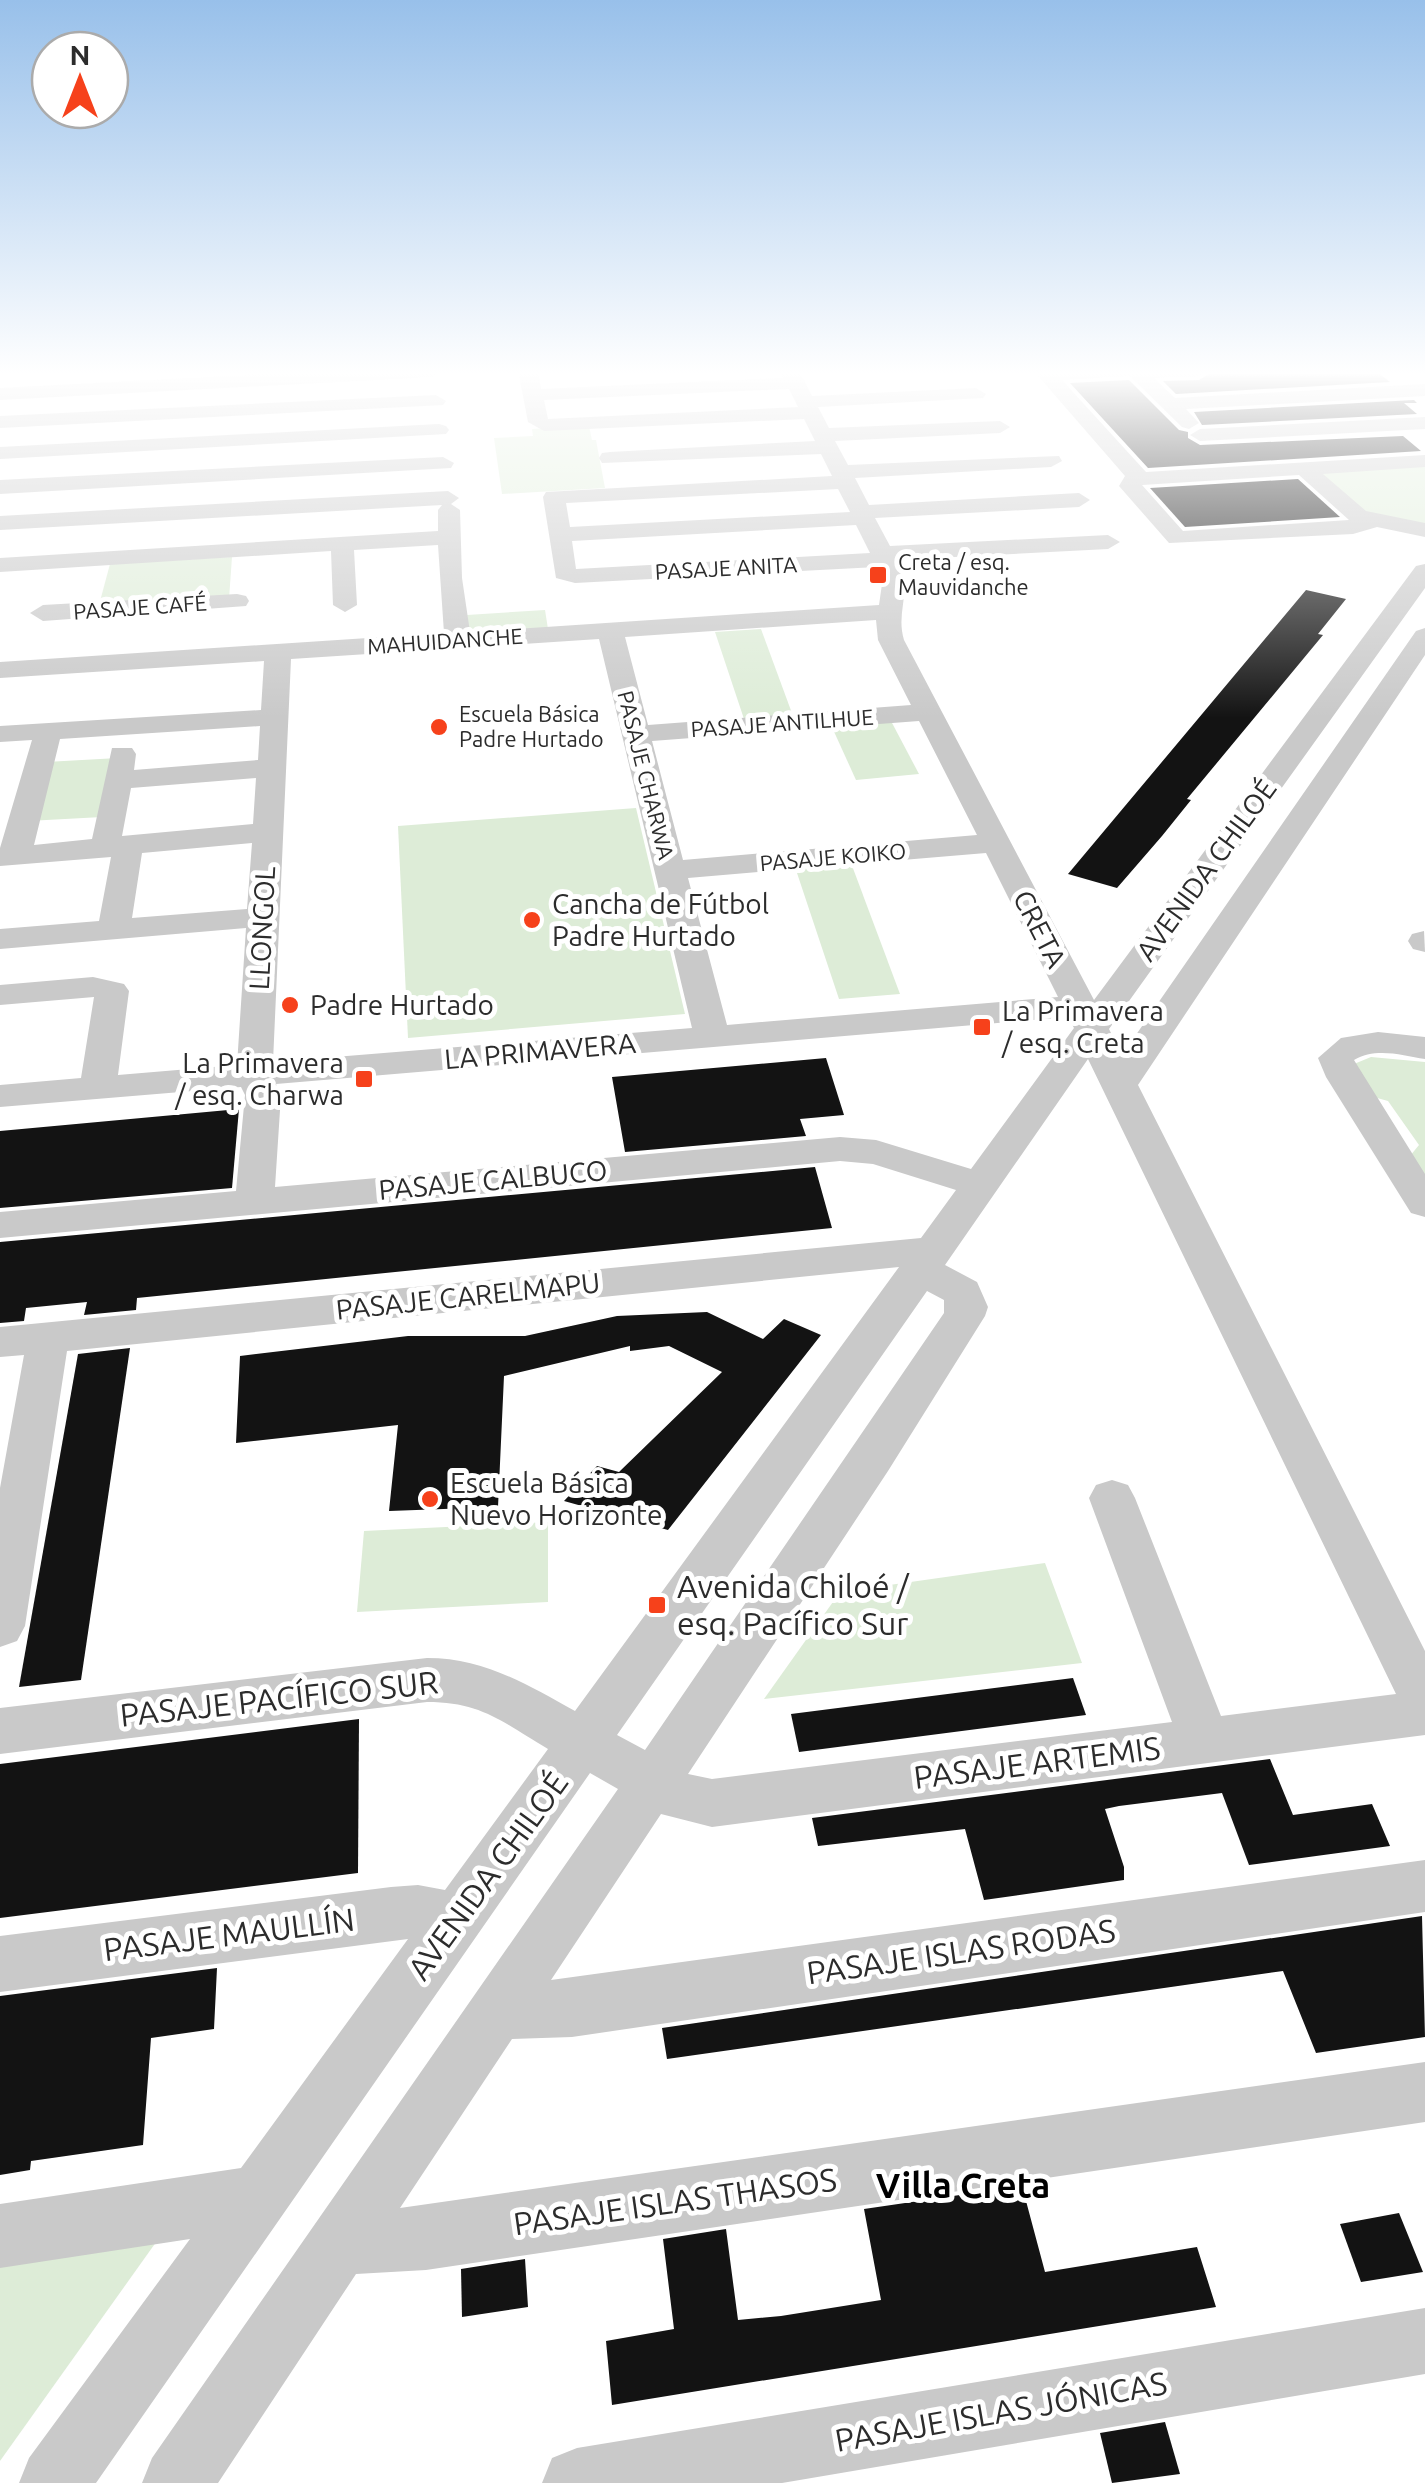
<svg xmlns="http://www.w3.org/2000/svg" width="1425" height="2483" viewBox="0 0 1425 2483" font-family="Ubuntu,sans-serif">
  <rect width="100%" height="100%" fill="#fff"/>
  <!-- green -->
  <g fill="#ddecd7">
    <path d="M589,426l3,14h4l9,48 -103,6 -8,-56 39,-2 -1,-7z"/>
    <path d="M1425,465v63l-59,-12 -51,-45z"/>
    <path d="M232,557l-3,42 -130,6 11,-41z"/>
    <path d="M545,610l3,19 -79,6 -2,-20z"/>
    <path d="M761,629l32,87 -49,3 -29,-87z"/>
    <path d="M891,721l28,53 -63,6 -25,-55z"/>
    <path d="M118,758l-16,59 -74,4 18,-59z"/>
    <path d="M636,808l49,206 -277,24 -10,-212z"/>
    <path d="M851,863l49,131 -61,5 -44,-132z"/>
    <path d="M1371,1057l54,5v115l-15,-21 9,-11 -31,-44 -18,-5 -16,-32z"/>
    <path d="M548,1522v80l-191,10 7,-81z"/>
    <path d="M1045,1563l37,100 -318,36 76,-107z"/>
    <path d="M164,2231l-164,230v-207z"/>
  </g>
  <!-- building -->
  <g fill="#131313">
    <path d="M1375,370l15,12 -214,12 -13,-13 36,-1 13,-8z"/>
    <path d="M1129,380l50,50 9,2v6l12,7 225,-10 -22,1 18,15 -273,17 -78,-85z"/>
    <path d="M1414,400l3,3h-13l13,11 -215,11 -8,-13z"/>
    <path d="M1298,479l42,38 -155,10 -35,-39z"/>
    <path d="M1306,590l40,9 -28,35 5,1 -136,164 4,1 -29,36 -45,52 -49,-14z"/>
    <path d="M826,1058l18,57 -44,4 6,17 -181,16 -13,-75z"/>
    <path d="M239,1109l-7,79 -232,20v-77z"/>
    <path d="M815,1167l17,61 -695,70 -1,12 -52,5 3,-13 -61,6 -2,13 -24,2v-81z"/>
    <path d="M707,1312l56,27 21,-20 37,16 -153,195 -104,-29 33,-35 22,6 103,-100 -53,-26 -39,5v-5l-126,30 -6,131 -109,4 9,-86 -162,18 4,-87 168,-20h117l92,-20z"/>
    <path d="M130,1348l-49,332 -62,7 59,-333z"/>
    <path d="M1073,1678l13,37 -287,37 -8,-38z"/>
    <path d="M359,1719l-1,154 -358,45v-154z"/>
    <path d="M1270,1759l23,56 79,-11 18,42 -141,19 -27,-72 -103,13 -14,3 19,58v13l-140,20 -19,-71 -147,17 -6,-28z"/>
    <path d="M1422,1916l3,121 -109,16 -33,-82 -616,88 -5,-31z"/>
    <path d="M217,1968l-3,61 -63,9 -8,107 -112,16 -1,9 -30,5v-179z"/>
    <path d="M1022,2186l23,86 152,-25 19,60 -604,98 -6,-64 68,-12 -11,-90 63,-10 12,91 43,-4 100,-16 -17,-91z"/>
    <path d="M1399,2213l24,59 -62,10 -21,-58z"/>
    <path d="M525,2259l3,48 -66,10 -1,-48z"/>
    <path d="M1165,2422l15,52 -68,9 -12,-50z"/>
  </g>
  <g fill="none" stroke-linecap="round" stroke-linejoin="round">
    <!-- minor -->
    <g fill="#c9c9c9" fill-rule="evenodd">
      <path d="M342,370l100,1 -10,6 -432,23v-12z"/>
      <path d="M518,370h20l3,19 242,-11 -4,-8h20l13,26 164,-8 10,6 -3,4 -165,9 11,21 171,-7 10,6 -10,6 -165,8 13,24 211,-9 3,5 -11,6 -196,11 14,27 210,-12 11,7 -11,7 -204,11 15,28 218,-11 12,7 -12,7 -211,11c17,32 -2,50 7,80l190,360 322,-434 9,-2v24l-316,441 13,26 294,-424 9,-3v27l-287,430 287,566v84l-713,92 -51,-13 -110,166 874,-120v52l-853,125 -60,2 -112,169 1025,-146v60l-999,148 -70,4 -138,209h-76l10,-25 466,-669 -28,-16 -494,710h-77l10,-25 161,-219 -190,29v-64l241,-36 167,-229 -408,53v-56l391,-49 27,-2 27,5 103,-141c-46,-27 -66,-47 -121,-47l-427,52v-46l427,-50c57,0 99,26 148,53l324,-444 -832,84 -42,275 -8,15 -17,6v-159l24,-133 -24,2v-30l921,-89 35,-48 -83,-26 -33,-3 -840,77v-26l236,-21 9,-96 -4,-8 -241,20v-22l81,-7 13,-81 -94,8v-20l93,-8 31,7 5,7 -11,84 119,-10 9,-137 -246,21v-20l99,-8 12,-64 -111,9v-18l32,-108 -32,2v-16l261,-16 3,-49 -264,17v-16l444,-29 -6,-88 -84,5 3,55 -12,7 -12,-7 -2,-54 -331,21v-14l438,-27v-21l4,-5 -442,25v-14l448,-25 11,7 -8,6 9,6 2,68 8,54 409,-27 3,-21 -5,-17 -302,16 -19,-5 -13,-81 3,-5 286,-16 -11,-22 -219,9 -3,-5 3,-5 8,-1 205,-11 -11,-22 -260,12 -16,-9zM789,389l9,18 -250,12 -4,-19zM838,489l12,23 -280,15 -4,-24zM856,525l14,28 -294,16 -4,-28zM876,620l2,20 33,65 -263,20 -23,-88zM599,639l93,389 -419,34 18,-403zM919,721l58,114 -294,25 -31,-119zM260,726l-2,34 -124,10 2,-16 -4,-6h-20l-20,91 -58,6 26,-106zM256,778l-3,46 -131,12 9,-48zM252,843l-5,66 -115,9 10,-65zM986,853l72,144 -331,28 -39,-147zM1068,1017l6,11 -103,141 -95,-29 -36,-3 -565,50 6,-92 -5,-11zM1088,1059l308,635 -175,22 -86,-218 -7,-13 -16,-5 -16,5 -7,13 83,224 -460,57 -24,-5 200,-303 97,-155 3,-9 -11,-25 -32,-17zM927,1291l17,9v13l-299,437 -28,-15z"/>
      <path d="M1033,370h176l-10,6 -45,2 21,20 250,-14v12l-239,13 13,14 -10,6 -7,-2 -52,-51 -68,4 84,92 279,-17v12l-102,7 43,37 59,12v14l-48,-10 -24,7 -184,9 -50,-57 6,-10zM1299,475l50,45 -166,11 -41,-46z"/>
      <path d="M436,395l10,6 -3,4 -443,23v-12z"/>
      <path d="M1425,417v12l-225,12 -10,-6 10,-6z"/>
      <path d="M439,424l7,2 3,4 -3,4 -446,25v-12z"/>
      <path d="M443,457l11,6 -3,5 -451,26v-14z"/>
      <path d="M237,594l9,2 3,5 -3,5 -203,15 -13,-8 13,-8z"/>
      <path d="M1424,931l1,21 -12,-3 -5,-8 4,-7z"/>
      <path d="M1378,1032l47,5v22c-23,-4 -50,-12 -71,1l71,114v43l-14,-4 -85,-136 -8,-19 23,-20z"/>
      <path d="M1425,2308v66l-643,109h-240l10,-25 25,-10z"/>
    </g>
  </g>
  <!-- sky -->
  <linearGradient id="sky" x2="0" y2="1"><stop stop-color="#98c0ea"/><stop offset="0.52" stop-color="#fff"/><stop offset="1" stop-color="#fff" stop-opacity="0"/></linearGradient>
  <rect width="1425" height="718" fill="url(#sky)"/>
  <!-- markers -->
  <g fill="#f6411b" stroke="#fff" stroke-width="4">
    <rect x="868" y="565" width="20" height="20" rx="5"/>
    <circle cx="439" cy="727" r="10"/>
    <circle cx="532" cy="920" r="10"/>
    <circle cx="290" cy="1005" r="10"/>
    <rect x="972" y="1017" width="20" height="20" rx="5"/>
    <rect x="354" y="1069" width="20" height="20" rx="5"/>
    <circle cx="430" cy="1499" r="10"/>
    <rect x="647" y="1595" width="20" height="20" rx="5"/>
  </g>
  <g text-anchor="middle" stroke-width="10" stroke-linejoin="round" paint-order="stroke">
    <!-- far-poi labels -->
    <g font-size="22" fill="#2c2c2c" stroke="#fff" text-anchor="start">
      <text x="898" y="570">Creta / esq.<tspan x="898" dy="25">Mauvidanche</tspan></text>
      <text x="459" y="722">Escuela Básica<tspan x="459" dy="25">Padre Hurtado</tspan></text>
    </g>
    <!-- far-street labels -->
    <g font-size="22" fill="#2c2c2c" stroke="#fff">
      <text transform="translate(726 568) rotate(-3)" y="8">PASAJE ANITA</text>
      <text transform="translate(140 607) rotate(-4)" y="8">PASAJE CAFÉ</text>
      <text transform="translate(445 641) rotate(-4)" y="8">MAHUIDANCHE</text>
      <text transform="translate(782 723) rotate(-4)" y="8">PASAJE ANTILHUE</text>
      <text transform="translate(646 775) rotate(76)" y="8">PASAJE CHARWA</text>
      <text transform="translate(833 857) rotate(-5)" y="8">PASAJE KOIKO</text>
    </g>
    <!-- street labels -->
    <g font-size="28" fill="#2c2c2c" stroke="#fff">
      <text transform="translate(1206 870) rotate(-54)" y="10">AVENIDA CHILOÉ</text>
      <text transform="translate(262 928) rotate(-87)" y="10">LLONGOL</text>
      <text transform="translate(1040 929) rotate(63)" y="10">CRETA</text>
      <text transform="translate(540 1051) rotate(-5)" y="10">LA PRIMAVERA</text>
      <text transform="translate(493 1180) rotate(-5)" y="10">PASAJE CALBUCO</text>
      <text transform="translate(468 1296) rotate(-6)" y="10">PASAJE CARELMAPU</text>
    </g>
    <!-- poi labels -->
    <g font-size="28" fill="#2c2c2c" stroke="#fff" text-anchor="start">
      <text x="552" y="914">Cancha de Fútbol<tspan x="552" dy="32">Padre Hurtado</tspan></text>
      <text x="310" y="1015">Padre Hurtado</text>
      <text x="1002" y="1021">La Primavera<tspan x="1002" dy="32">/ esq. Creta</tspan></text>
      <text x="344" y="1073" text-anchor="end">La Primavera<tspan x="344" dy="32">/ esq. Charwa</tspan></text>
      <text x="450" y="1493">Escuela Básica<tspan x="450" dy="32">Nuevo Horizonte</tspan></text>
    </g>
    <!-- near-poi labels -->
    <g font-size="32" fill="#2c2c2c" stroke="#fff" text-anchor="start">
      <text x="677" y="1598">Avenida Chiloé /<tspan x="677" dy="37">esq. Pacífico Sur</tspan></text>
    </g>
    <!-- near-street labels -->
    <g font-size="32" fill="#2c2c2c" stroke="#fff">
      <text transform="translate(279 1699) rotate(-6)" y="11">PASAJE PACÍFICO SUR</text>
      <text transform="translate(1037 1763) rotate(-7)" y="11">PASAJE ARTEMIS</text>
      <text transform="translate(488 1876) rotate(-54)" y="11">AVENIDA CHILOÉ</text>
      <text transform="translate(229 1935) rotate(-7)" y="11">PASAJE MAULLÍN</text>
      <text transform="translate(961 1952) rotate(-8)" y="11">PASAJE ISLAS RODAS</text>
      <text transform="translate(675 2202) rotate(-8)" y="11">PASAJE ISLAS THASOS</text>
      <text transform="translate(1001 2412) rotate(-10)" y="11">PASAJE ISLAS JÓNICAS</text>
    </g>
    <!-- near-neighbourhood labels -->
    <g font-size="35" font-weight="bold" fill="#000" stroke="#fff">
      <text x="963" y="2198">Villa Creta</text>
    </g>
  </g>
  <!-- north arrow -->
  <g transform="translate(80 80)"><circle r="48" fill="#ffffff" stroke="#ababab" stroke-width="2.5"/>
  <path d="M0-8L18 38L0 25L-18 38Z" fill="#f6411b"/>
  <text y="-15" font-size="28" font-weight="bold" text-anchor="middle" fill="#2c2c2c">N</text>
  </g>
</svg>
